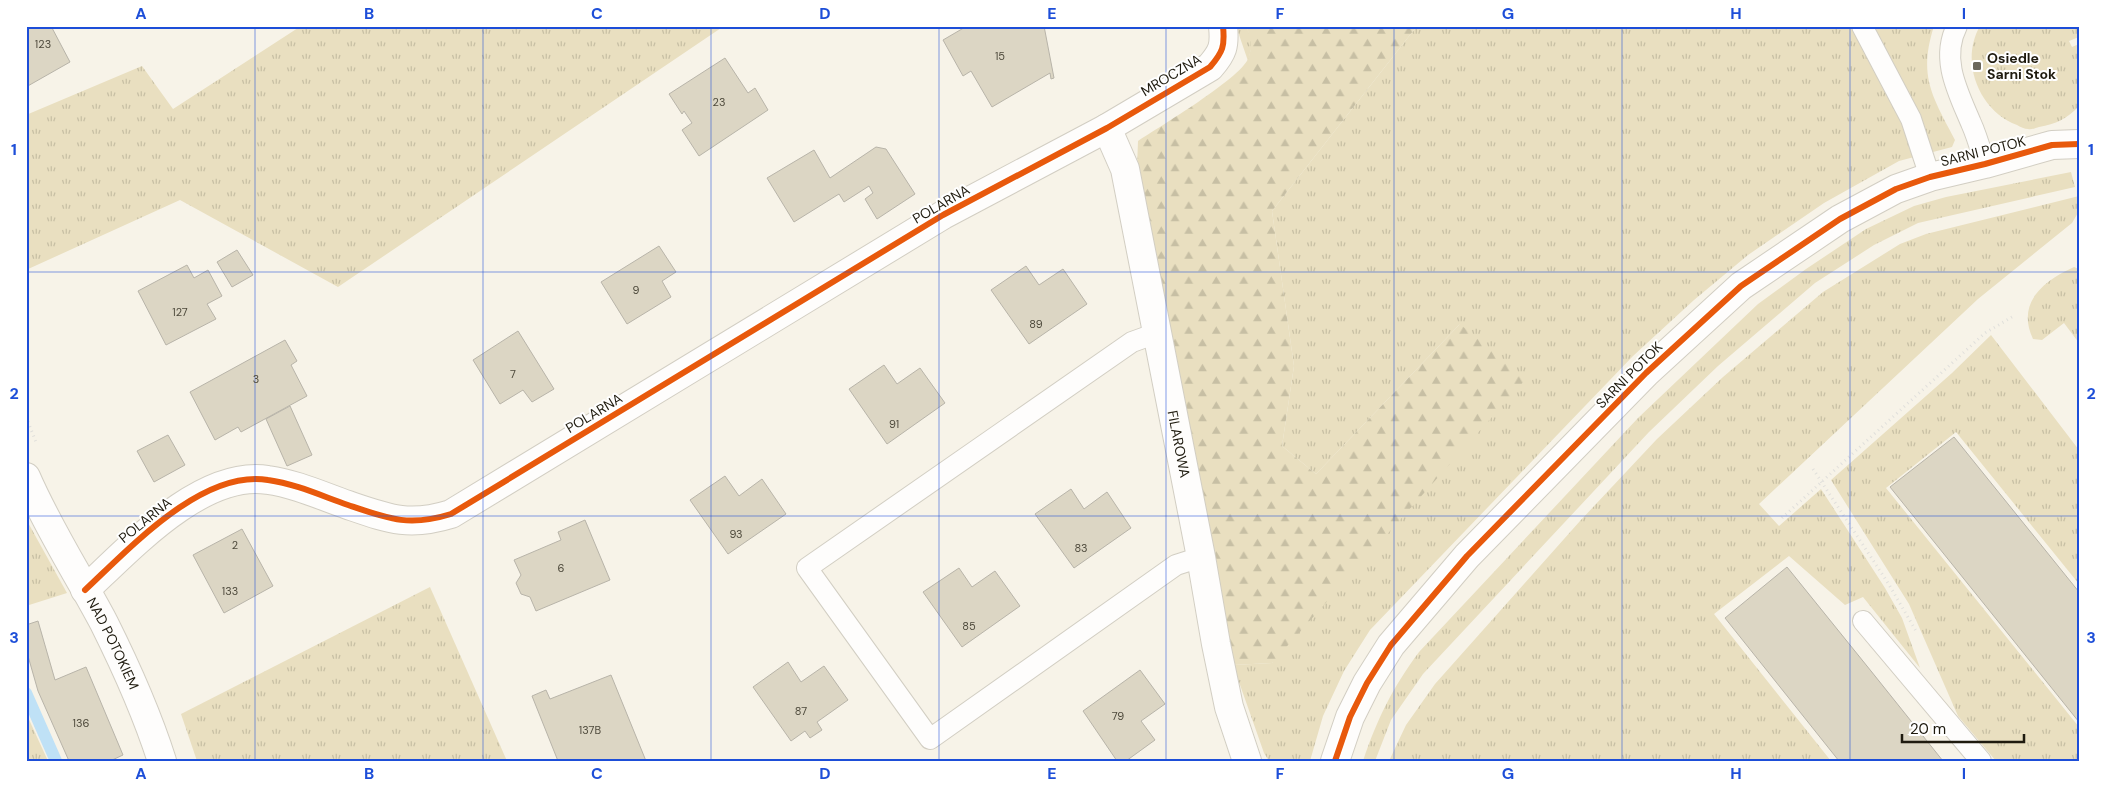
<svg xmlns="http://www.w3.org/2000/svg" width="2105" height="787" viewBox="0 0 2105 787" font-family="'DM Sans',sans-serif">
  <defs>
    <pattern id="grass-tufts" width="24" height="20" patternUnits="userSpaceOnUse" patternTransform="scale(1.25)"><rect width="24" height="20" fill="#e9dfc0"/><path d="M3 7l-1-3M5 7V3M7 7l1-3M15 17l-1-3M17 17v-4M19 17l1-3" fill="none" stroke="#c7bfa4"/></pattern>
    <pattern id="forest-firs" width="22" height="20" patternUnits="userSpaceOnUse" patternTransform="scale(1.25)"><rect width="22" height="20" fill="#e9dfc0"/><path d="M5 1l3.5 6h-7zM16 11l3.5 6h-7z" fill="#c7bfa4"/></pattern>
  </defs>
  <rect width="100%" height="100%" fill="#f7f3e8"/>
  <!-- grass -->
  <g fill="url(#grass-tufts)">
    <path d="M301,26h423l-386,261 -158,-87 -154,70v-155l116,-49 31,43z"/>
    <path d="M1236,26h10l7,16 -5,19z"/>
    <path d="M1417,26h517c-16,50 -2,70 21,114l-3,7 -53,14 -75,42 -76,52 -54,45 -61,56 -263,274 -26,41 -21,45 -13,45h-41l-5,-8 -31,-88 39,-2 188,-339 -144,150 -34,-28 12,-80 -22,-155z"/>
    <path d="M1980,26h99v11l-10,4 3,6 7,-3v62c-12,13 -23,18 -40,21 -3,1 -8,3 -11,2 -3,0 -8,-2 -11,-4 -37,-13 -58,-63 -37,-99z"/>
    <path d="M2071,172l4,15 -157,36 -44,22 -59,38 -97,83 -69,66 -226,242 -32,46 -16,41h-12c14,-42 30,-74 56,-109l219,-234 120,-114 48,-35 60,-40 48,-23 32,-9z"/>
    <path d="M2079,196v15l-7,12 -94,76 -219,205 20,22 42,-37 64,99 17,30 18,50 -57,-71 -18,8 -56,-49 -75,58 117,147h-442l17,-36 29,-41 145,-163 77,-82 66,-62 100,-85 77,-48 26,-10z"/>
    <path d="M2074,267l5,2v74l-15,-20 -22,17 -9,-1c-17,-36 10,-58 41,-72z"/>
    <path d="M1991,335l88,115v134l-123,-152 -70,56 193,239v34h-83l-38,-45 -49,-112 -78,-124 121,-107z"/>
    <path d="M26,519l41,74 -41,13z"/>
    <path d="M430,587l77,174h-310l-16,-47z"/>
    <path d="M26,713l22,48h-22z"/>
  </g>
  <!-- forest -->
  <path fill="url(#forest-firs)" d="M1246,26h171l-145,185 22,155 -12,80 34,28 144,-150 66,55 -254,284 -39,2 -96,-498 1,-26c23,-15 101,-62 110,-82 5,-13 3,-21 -2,-33z"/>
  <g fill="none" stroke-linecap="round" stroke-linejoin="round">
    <!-- stream -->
    <path stroke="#bfe1f6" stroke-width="12" d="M26,693l30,68"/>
  </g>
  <!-- building -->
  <g fill="#dcd6c4" stroke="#b8b4a9">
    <path d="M26,26h25l19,36 -44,25z"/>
    <path d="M967,26h77l10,52 -3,1 -1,-6 -58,34 -21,-36 -8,5 -20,-36z"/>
    <path d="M725,58l23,35 7,-5 13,22 -69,46 -17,-26 10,-7 -8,-12 -2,3 -13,-20z"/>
    <path d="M876,147l10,2 29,45 -38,25 -12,-20 8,-6 -4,-7 -25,16 -5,-8 -45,28 -27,-44 47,-28 16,28z"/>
    <path d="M659,246l17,26 -14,9 9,16 -44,27 -26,-42z"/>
    <path d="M237,250l16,25 -21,12 -15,-25z"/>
    <path d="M187,265l7,13 14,-8 14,26 -15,8 9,15 -50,26 -28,-54z"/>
    <path d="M1026,266l13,19 24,-16 24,35 -58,40 -38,-54z"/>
    <path d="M518,331l36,58 -22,13 -9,-12 -23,14 -27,-44z"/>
    <path d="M285,340l12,21 -6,4 16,31 -66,36 -3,-5 -23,13 -25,-48z"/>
    <path d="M884,365l13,19 23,-16 25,35 -58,41 -38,-55z"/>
    <path d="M290,406l22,49 -25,11 -21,-47z"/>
    <path d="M168,435l17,30 -31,17 -17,-31z"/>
    <path d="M1954,437l125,155v130l-189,-235z"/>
    <path d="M725,476l14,20 23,-17 24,35 -58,40 -38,-54z"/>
    <path d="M1071,489l13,20 23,-17 24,36 -57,40 -39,-54z"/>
    <path d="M585,520l25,60 -74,31 -6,-14 -9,-3 -5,-11 5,-8 -7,-15 47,-20 -3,-8z"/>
    <path d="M242,529l31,57 -49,27 -31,-58z"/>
    <path d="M1787,567l84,104 72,90h-104l-114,-143z"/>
    <path d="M959,568l13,19 23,-16 25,35 -58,41 -39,-55z"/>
    <path d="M38,621l17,59 31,-13 37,88 -13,6h-41l-31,-70 -12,-42v-24z"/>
    <path d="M788,662l13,20 23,-16 24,34 -31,22 5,8 -12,8 -5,-7 -14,10 -38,-54z"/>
    <path d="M1140,670l25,34 -24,17 14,19 -29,21h-9l-34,-50z"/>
    <path d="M611,675l35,86h-88l-26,-65 14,-6 4,9z"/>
  </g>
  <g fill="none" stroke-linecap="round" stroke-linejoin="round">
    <defs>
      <g id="lane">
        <path d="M1862,26l49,93 19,58"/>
        <path d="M1957,26c-17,33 1,66 14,97 6,13 10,28 14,41"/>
        <path d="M1157,333l-25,9 -325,226 123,171 246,-174 25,-8"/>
        <path d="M1863,621l118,140"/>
      </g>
      <g id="street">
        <path id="s1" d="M1107,128l18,41 76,388 15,87 13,63 18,54"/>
        <path d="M85,590c44,-41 117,-121 183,-110 28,4 54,16 80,25 41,14 61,22 103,9l492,-299 164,-87 103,-61c13,-15 15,-21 13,-41"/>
      </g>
      <g id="secondary">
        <path id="s2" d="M26,477c22,51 52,97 78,146 22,44 43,91 58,138"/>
        <path d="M1335,761l15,-44 17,-34 24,-38 76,-89 179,-183 95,-87 99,-67 56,-30 34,-12 55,-13 67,-19 27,-1"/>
      </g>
    </defs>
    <!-- lane casing -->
    <use href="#lane" stroke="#d2cec3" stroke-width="22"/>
    <!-- street casing -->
    <use href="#street" stroke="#d2cec3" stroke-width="30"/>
    <!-- secondary casing -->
    <use href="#secondary" stroke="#d2cec3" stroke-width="30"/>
    <!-- path -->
    <g stroke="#e0dfdb" stroke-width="3" stroke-dasharray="1 4" stroke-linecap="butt">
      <path d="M26,417l10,25"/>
      <path d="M1813,469l75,114 28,48"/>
      <path d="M1782,518l203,-185 27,-16"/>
    </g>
    <!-- lane -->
    <use href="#lane" stroke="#fefdfc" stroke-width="20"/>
    <!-- street -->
    <use href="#street" stroke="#fefdfc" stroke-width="28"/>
    <!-- secondary -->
    <use href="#secondary" stroke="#fefdfc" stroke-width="28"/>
    <defs>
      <g id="cycleway">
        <path d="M85,590c44,-41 117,-121 183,-110 28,4 54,16 80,25 41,14 61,22 103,9l492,-299 164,-87 103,-61c13,-15 15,-21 13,-41"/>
        <path d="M1335,761l15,-44 17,-34 24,-38 76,-89 179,-183 95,-87 99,-67 56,-30 34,-12 55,-13 67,-19 27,-1"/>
      </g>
    </defs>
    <!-- cycleway casing -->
    <use href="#cycleway" stroke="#fff" stroke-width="9"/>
    <!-- cycleway -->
    <use href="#cycleway" stroke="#e8590c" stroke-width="6"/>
  </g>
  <!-- grid -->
  <path fill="none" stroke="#1d4ed8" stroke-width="1" stroke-opacity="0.55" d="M255,26v735M483,26v735M711,26v735M939,26v735M1166,26v735M1394,26v735M1622,26v735M1850,26v735M26,272h2053M26,516h2053"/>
  <!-- markers -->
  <rect fill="#6b675b" stroke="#fff" stroke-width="2" x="1972" y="61" width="10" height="10" rx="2.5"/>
  <g text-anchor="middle" stroke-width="4" stroke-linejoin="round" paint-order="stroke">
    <!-- number labels -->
    <g font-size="11" fill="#4e4a3c">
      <text x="43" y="48">123</text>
      <text x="1000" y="60">15</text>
      <text x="719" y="106">23</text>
      <text x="636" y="294">9</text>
      <text x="180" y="316">127</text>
      <text x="1036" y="328">89</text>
      <text x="513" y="378">7</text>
      <text x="256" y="383">3</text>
      <text x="894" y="428">91</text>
      <text x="736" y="538">93</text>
      <text x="235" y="549">2</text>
      <text x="1081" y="552">83</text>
      <text x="561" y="572">6</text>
      <text x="230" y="595">133</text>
      <text x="969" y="630">85</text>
      <text x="801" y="715">87</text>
      <text x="1118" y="720">79</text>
      <text x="81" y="727">136</text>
      <text x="590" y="734">137B</text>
    </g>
    <!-- poi labels -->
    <g font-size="14" font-weight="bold" fill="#1f1b0f" stroke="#fff" text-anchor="start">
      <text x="1987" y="63">Osiedle<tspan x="1987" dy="16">Sarni Stok</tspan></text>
    </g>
    <!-- street labels -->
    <g font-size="14" fill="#1f1b0f" stroke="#fff">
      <text transform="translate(1171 75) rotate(-31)" y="5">MROCZNA</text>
      <text transform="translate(1983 151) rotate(-14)" y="5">SARNI POTOK</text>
      <text transform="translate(941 204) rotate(-30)" y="5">POLARNA</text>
      <text transform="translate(1629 375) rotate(-45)" y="5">SARNI POTOK</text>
      <text transform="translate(594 413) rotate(-31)" y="5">POLARNA</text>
      <text dy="5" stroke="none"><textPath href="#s1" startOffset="325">FILAROWA</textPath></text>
      <text transform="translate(145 520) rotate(-39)" y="5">POLARNA</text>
      <text dy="5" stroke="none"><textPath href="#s2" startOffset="188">NAD POTOKIEM</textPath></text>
    </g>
  </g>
  <!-- border -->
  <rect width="2105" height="787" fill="none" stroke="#ffffff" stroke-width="55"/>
  <!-- scale -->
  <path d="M1902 734v8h122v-8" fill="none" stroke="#1f1b0f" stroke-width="2.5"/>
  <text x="1910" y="734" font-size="15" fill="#1f1b0f" stroke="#ffffff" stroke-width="4" paint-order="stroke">20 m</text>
  <rect x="28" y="28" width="2050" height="732" fill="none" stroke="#1d4ed8" stroke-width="2"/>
  <g font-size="16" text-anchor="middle" font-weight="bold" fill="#1d4ed8">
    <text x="141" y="19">A</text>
    <text x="369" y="19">B</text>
    <text x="597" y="19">C</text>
    <text x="825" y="19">D</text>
    <text x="1052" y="19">E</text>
    <text x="1280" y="19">F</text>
    <text x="1508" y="19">G</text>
    <text x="1736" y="19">H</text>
    <text x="1964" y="19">I</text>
    <text x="14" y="155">1</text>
    <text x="2091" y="155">1</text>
    <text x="14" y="399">2</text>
    <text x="2091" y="399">2</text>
    <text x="14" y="643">3</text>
    <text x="2091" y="643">3</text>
    <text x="141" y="779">A</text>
    <text x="369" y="779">B</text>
    <text x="597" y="779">C</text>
    <text x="825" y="779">D</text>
    <text x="1052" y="779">E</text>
    <text x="1280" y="779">F</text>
    <text x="1508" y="779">G</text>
    <text x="1736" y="779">H</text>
    <text x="1964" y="779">I</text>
  </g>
</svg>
